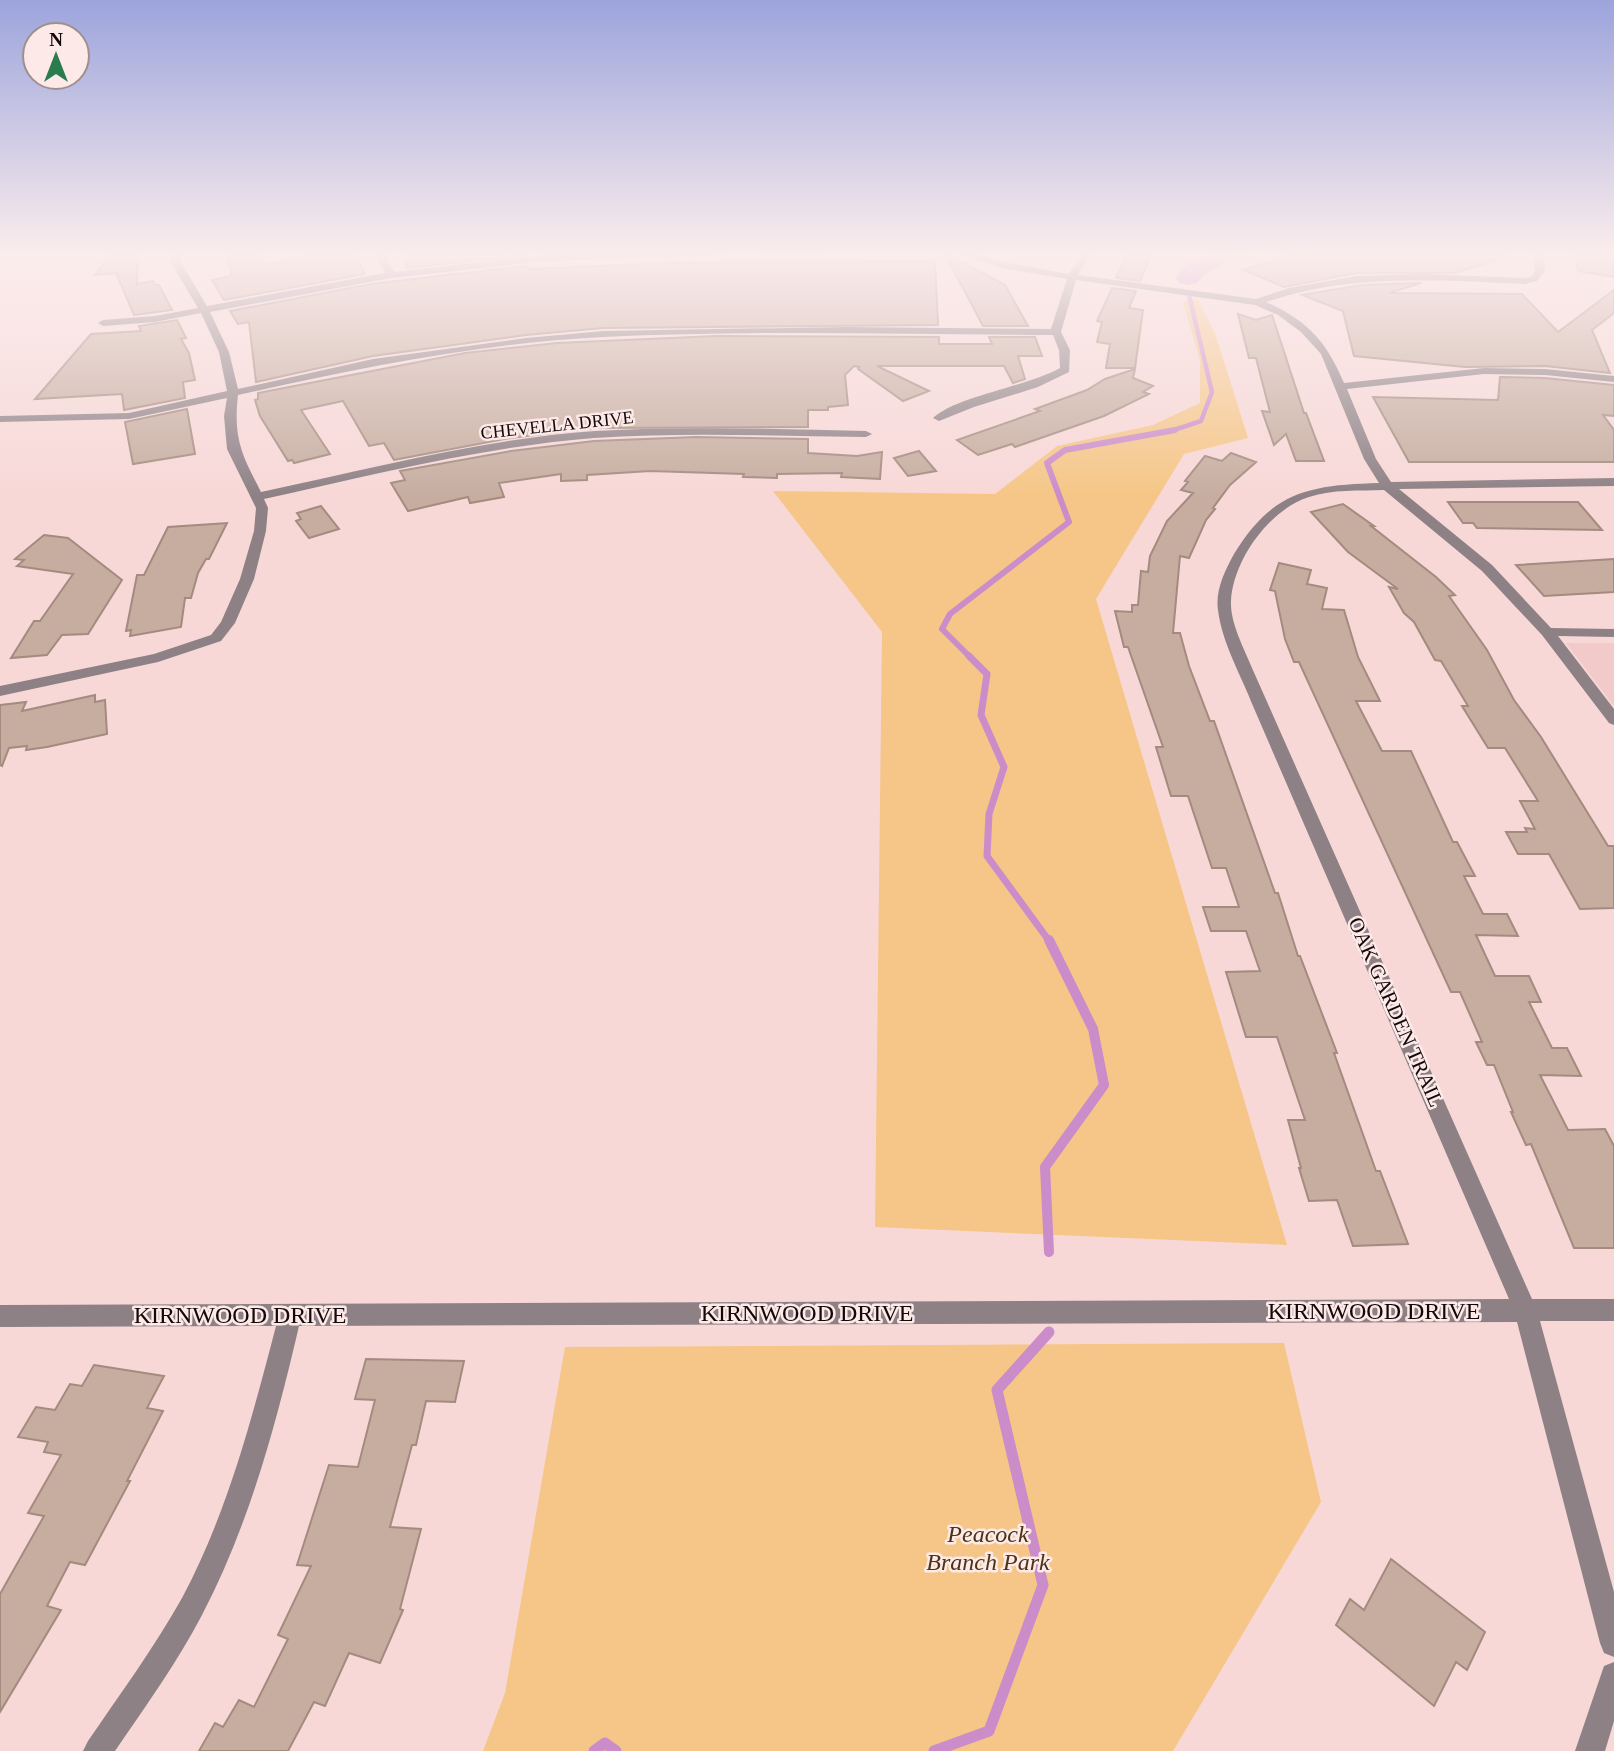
<svg xmlns="http://www.w3.org/2000/svg" width="1614" height="1751" viewBox="0 0 1614 1751" font-family="'Times New Roman',serif">
  <rect width="100%" height="100%" fill="#f7d8d7"/>
  <!-- built -->
  <path fill="#f1cac9" d="M1566,643h48v63z"/>
  <!-- green -->
  <g fill="#f5c687">
    <path d="M1211,252h48l-36,10 -21,15 -27,-4z"/>
    <path d="M1198,299l18,37 32,102 -64,16 -88,145 191,646 -412,-18 7,-595 -109,-141 222,3 62,-48 96,-21 47,-22v-43l-17,-58z"/>
    <path d="M1284,1343l37,159 -148,249h-690l22,-58 60,-346z"/>
  </g>
  <g fill="none" stroke-linecap="round" stroke-linejoin="round">
    <!-- stream-far4 -->
    <path stroke="#cb8cca" stroke-width="4.5" d="M1168,432l33,-11 11,-29 -23,-97"/>
    <!-- stream-far3 -->
    <path stroke="#cb8cca" stroke-width="6" d="M970,657l-28,-28 8,-15 119,-92 -22,-59 18,-13 110,-20"/>
    <!-- stream-far2 -->
    <path stroke="#cb8cca" stroke-width="7" d="M969,656l18,18 -6,41 23,52 -15,47 -2,42 63,86"/>
    <!-- stream-far1 -->
    <path stroke="#cb8cca" stroke-width="10" d="M1049,1252l-4,-85 59,-82 -11,-56 -44,-89"/>
    <!-- stream -->
    <g stroke="#cb8cca" stroke-width="11">
      <path d="M594,1751l11,-8 11,8"/>
      <path d="M934,1751l55,-20 54,-146 -46,-195 52,-58"/>
    </g>
    <!-- river -->
    <path fill="#cb8cca" fill-rule="evenodd" d="M1209,252h30l-4,5 -31,18 -7,8 -9,2 -9,-2 -3,-5 10,-13z"/>
  </g>
  <!-- building -->
  <g fill="#c6ada0" stroke="#a38b7f" stroke-width="2">
    <path d="M113,252h25l-1,32 16,-3 2,4h4l13,25 -38,5 -18,-42 -21,2z"/>
    <path d="M226,252h34l3,13 66,-13h25l11,22 -141,26 -12,-20 20,-4z"/>
    <path d="M403,252h122v3l-118,13z"/>
    <path d="M944,252l61,33 23,41h-45z"/>
    <path d="M1128,252h24l-12,29 -24,-3z"/>
    <path d="M1414,252h90l1,5 -50,16h-99l-72,14 -41,-17 45,-14 127,-2z"/>
    <path d="M1575,252l39,2v23l-36,-6z"/>
    <path d="M935,261l3,64 -335,3 -77,7 -153,21 -117,26 -7,-60 -11,2 -8,-13 141,-27 155,-18 3,3 165,-7z"/>
    <path d="M1421,283l-32,10 133,1 36,38 56,-42v23l-22,17 18,43 -65,-7 -80,1 -111,-11 -11,-45 -41,-16 60,-10z"/>
    <path d="M1112,288l24,3 -7,17 14,2 -8,58h-29l4,-24 -13,-2 5,-20 -5,-1z"/>
    <path d="M1238,314l18,6 16,-5 32,98h2l18,48h-28l-10,-27 -12,11 -12,-34 8,1 -14,-54h-7z"/>
    <path d="M177,320l9,18 -5,1 8,14 6,27 -12,2 2,16 -61,12 -2,-16 -87,5 56,-65 50,-3 -2,-5z"/>
    <path d="M716,336l223,1v7h53l-3,-7h46l7,19h-24l7,23 -12,4 -9,-17h-127l52,25 -26,10 -45,-32 1,-2 -5,-1 -9,9 3,30 -20,2v3h-20v17l-213,1 -85,10 -116,22 -10,-17 -15,3 -26,-45 -42,9 29,44 -36,9 -2,-3 -4,1 -28,-45 -5,-16 3,-1v-6l26,-5 181,-35 92,-10z"/>
    <path d="M1135,369l-2,9 20,8 -10,6 6,2 -45,22 -89,31 -3,-3 -34,11 -21,-15 83,-29 -5,-2 52,-19 18,-11z"/>
    <path d="M1500,377l45,1 69,7v31l-11,-1 11,15v32h-205l-36,-65 125,3z"/>
    <path d="M187,409l8,45 -62,10 -8,-42z"/>
    <path d="M696,437l112,2v14l49,3 25,-4 -2,27 -39,-2 1,-4 -65,1v4l-34,-1 1,-3 -94,-3 -63,4v5l-26,1v-7l-62,9 5,14 -34,6 -2,-6 -60,14 -17,-28 14,-3 -5,-9 111,-20 83,-10z"/>
    <path d="M919,451l17,20 -28,5 -14,-18z"/>
    <path d="M1231,453l25,9 -26,23 -17,23 2,1 -9,11 -17,38 -9,-2 -7,77h7l9,33 21,55h4l61,172h3l20,63h2l37,97h-3l42,118h4l28,73 -55,2 -16,-46 -28,1 -10,-33h2l-13,-48h17l-28,-83h-31l-20,-65 34,-1 -14,-40h-35l-8,-24h36l-13,-39h-14l-24,-72h-17l-15,-49h7l-35,-100h-4l-9,-36 17,1v-7h6l3,-34 7,1 2,-16 17,-35 26,-28 -12,-3 7,-8 -3,-1 20,-25 17,5z"/>
    <path d="M1448,502h130l24,28 -125,-2 -4,-5h-10z"/>
    <path d="M1343,504l31,22h-3l65,51 19,18 -6,1 38,54 27,50 27,37 67,109h6v62l-34,1 -31,-55h-31l-12,-22h21l-2,-4 10,1 -15,-28h18l-33,-53h-17l-26,-42h6l-27,-45 -6,-1 -21,-38 -10,-9 -15,-26 9,2 -50,-37 -37,-40z"/>
    <path d="M321,506l18,23 -30,9 -13,-17 5,-2 -4,-6z"/>
    <path d="M227,523l-18,36h-3l-8,14 -7,25h-6l-4,29 -51,9 1,-6 -5,1 11,-56h7l24,-48z"/>
    <path d="M44,535l24,3 54,42 -34,54 -26,1 -15,20 -36,3 23,-37h6l33,-47 -56,-8 7,-6 -9,-1z"/>
    <path d="M1614,559v33l-70,4 -28,-31z"/>
    <path d="M1279,563l32,7 -4,14 20,4 -5,21 22,1 14,47 22,44h-24l26,50h29l42,91h4l18,34h-11l19,38h24l11,22 -42,-1 19,41h34l12,26h-12l23,46h15l14,28 -41,-1 28,55 37,-1 9,17v102h-40l-43,-104 -5,1 -15,-33h2l-19,-47h-7l-11,-23h6l-22,-50h-9l-152,-330h-5l-9,-23 -10,-48 -5,-1z"/>
    <path d="M95,695v7l10,-2 2,34 -60,13 -21,3 1,-4 -18,2 -7,18 -2,-1v-60l26,-3 -4,9z"/>
    <path d="M366,1359l98,2 -9,41 -29,-1 -10,44h-4l-22,82 31,2 -21,80 3,1 -23,53 -31,-10 -24,53 -11,-4 -26,49h-89l16,-28 8,4 16,-27 15,7 34,-68 -10,-4 33,-69 -14,-1 32,-100 29,2 17,-67 -20,-1z"/>
    <path d="M94,1365l70,11 -17,32 16,3 -36,70h3l-45,84 -15,-3 -23,44 14,4 -61,102v-118l44,-78 -16,-3 33,-58 -17,-3 4,-10 -30,-5 18,-30 19,3 15,-26 12,2z"/>
    <path d="M1391,1559l94,73 -18,38 -11,-8 -22,44 -98,-81 14,-26 14,11z"/>
  </g>
  <g fill="none" stroke-linecap="round" stroke-linejoin="round">
    <!-- minor -->
    <g fill="#8d8186" fill-rule="evenodd">
      <path d="M173,252h10l-3,9 27,45 178,-33 -11,-21h10l10,20 151,-17 190,-3 -4,3 -186,6 -154,17 -181,34 19,40 9,37 135,-30 153,-21 77,-7 243,-4 205,2 16,-50 -65,-11 -49,-16h15l35,10 66,12 14,-22h9l-14,23 178,24 33,-11 67,-12 67,-2 102,4 6,-1 4,-6 -2,-19h10l2,19 -8,10 -12,3c-88,-4 -175,-11 -259,18 42,19 60,39 78,81l140,-15 61,1 69,7v6l-69,-7 -61,-1 -137,15 29,70 15,23 223,-4v8l-215,3 93,76 59,63 63,1v8l-56,-1 56,73v16l-5,-2 -67,-88 -60,-64 -98,-81c-25,1 -51,-1 -75,7 -39,12 -76,63 -78,104 -1,22 13,47 21,67l280,631h82v22h-74l74,271v65l-10,-4 -4,-10 -83,-321 -1218,4c-23,99 -50,199 -97,289 -25,48 -57,92 -87,136h-32l5,-10c32,-47 66,-93 94,-143 45,-84 70,-180 94,-272l-276,1v-22l1509,-6 -256,-593c-12,-31 -31,-63 -35,-96 -3,-19 7,-40 16,-56 38,-63 76,-69 145,-71l-15,-24 -43,-105 -20,-22 -23,-17 -23,-10 -179,-25 -15,52 9,18 -1,22 -31,15 -64,20 -35,14 -6,-3c24,-22 93,-31 127,-50l-1,-18 -6,-15c-150,-1 -300,-5 -450,2 -123,6 -245,31 -365,58 -5,44 4,60 23,97 110,-23 221,-53 334,-61 90,-5 181,-2 271,0l6,3 -6,3c-90,-1 -182,-5 -272,1 -112,9 -221,37 -330,61l4,9 -2,23 -12,48 -19,44 -14,18 -63,21 -158,34v-10l154,-32 57,-19 10,-13 19,-43 14,-48 2,-23 -29,-59 -3,-33 3,-18 -98,21 -129,3v-6l129,-3 98,-22 -8,-39 -18,-39 -46,9 -52,4 -5,-3 5,-3 52,-4 43,-8 -28,-47z"/>
      <path d="M761,252h67l-4,3h-59z"/>
      <path d="M1614,1662v59l-9,30h-30l29,-85z"/>
    </g>
  </g>
  <!-- sky -->
  <linearGradient id="sky" x2="0" y2="1"><stop stop-color="#9ca4dc"/><stop offset="0.51" stop-color="#fbeded"/><stop offset="1" stop-color="#fbeded" stop-opacity="0"/></linearGradient>
  <rect width="1614" height="497" fill="url(#sky)"/>
  <g text-anchor="middle" stroke-width="5" stroke-linejoin="round" paint-order="stroke">
    <!-- far-street labels -->
    <g font-size="18" fill="#130909" stroke="#fce9e8">
      <text transform="translate(557 425) rotate(-6)" y="6">CHEVELLA DRIVE</text>
    </g>
    <!-- street labels -->
    <g font-size="21" fill="#130909" stroke="#fce9e8">
      <text transform="translate(1396 1012) rotate(66)" y="7">OAK GARDEN TRAIL</text>
    </g>
    <!-- near-street labels -->
    <g font-size="24" fill="#130909" stroke="#fce9e8">
      <text x="1374" y="1319">KIRNWOOD DRIVE</text>
      <text x="807" y="1321">KIRNWOOD DRIVE</text>
      <text x="240" y="1323">KIRNWOOD DRIVE</text>
    </g>
    <!-- near-park labels -->
    <g font-size="24" font-style="italic" fill="#4b3414" stroke="#fce9e8">
      <text x="988" y="1542">Peacock<tspan x="988" dy="28">Branch Park</tspan></text>
    </g>
  </g>
  <!-- north arrow -->
  <g transform="translate(56 56)"><circle r="33" fill="#fce9e8" stroke="#9f8f8f" stroke-width="2"/>
  <path d="M0-5L12 26L0 18L-12 26Z" fill="#2a7c4e"/>
  <text y="-10" font-size="19" font-weight="bold" text-anchor="middle" fill="#130909">N</text>
  </g>
</svg>
